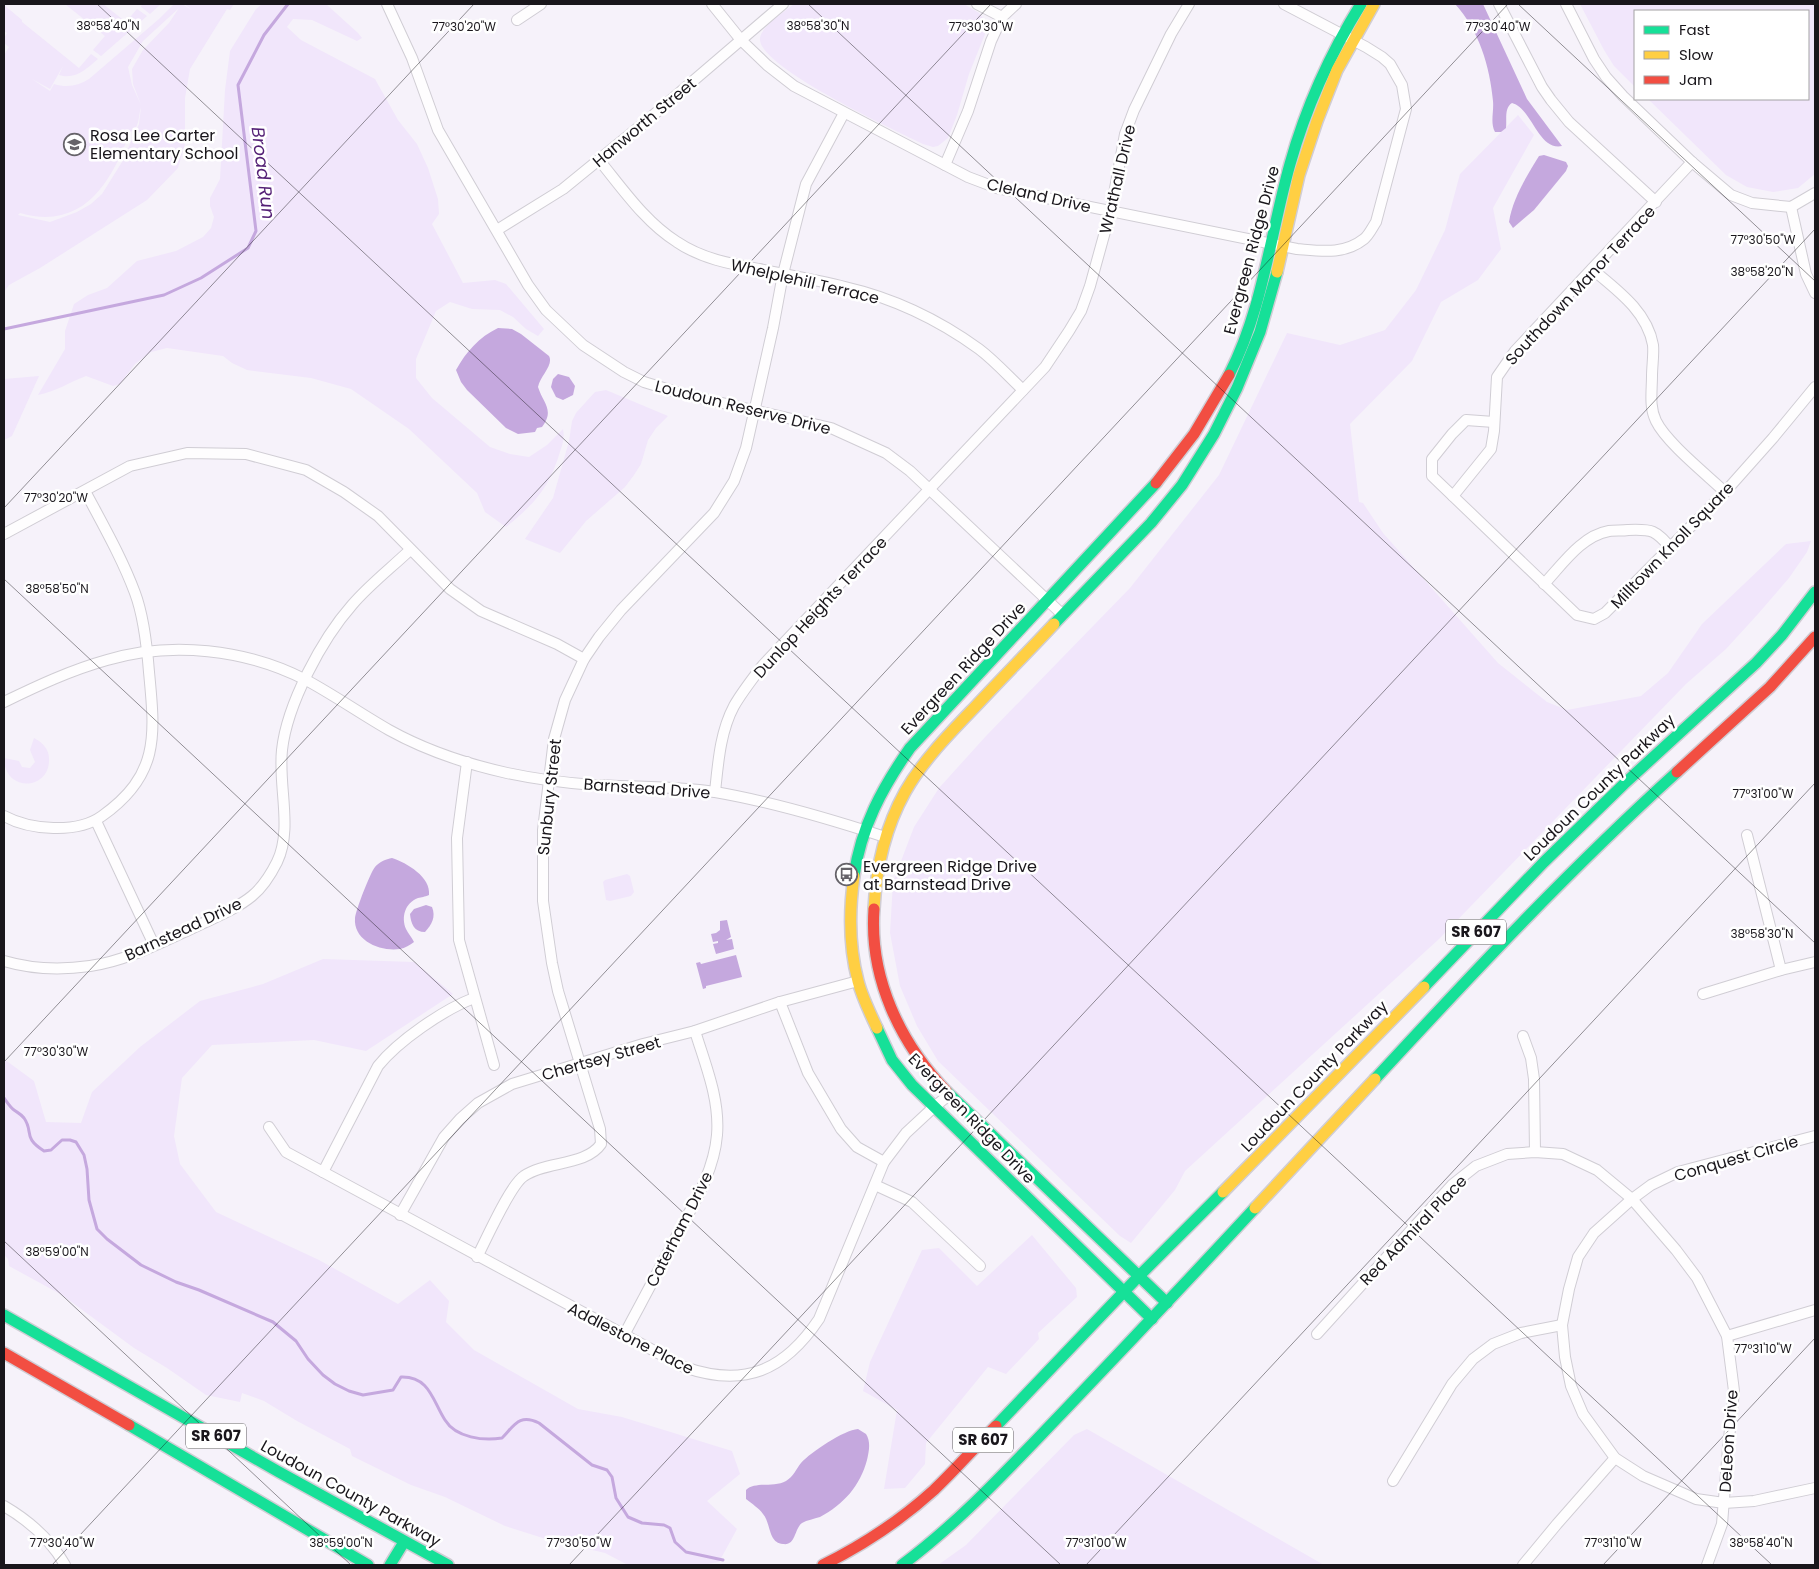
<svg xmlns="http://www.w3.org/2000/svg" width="1819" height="1569" viewBox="0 0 1819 1569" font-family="Poppins,sans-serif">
  <rect width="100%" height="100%" fill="#f6f2fa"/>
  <!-- green -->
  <g fill="#f1e6fb" fill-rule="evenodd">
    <path d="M65,4h38l23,18 11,-13 10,7 -46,40 -8,-6 12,-14z"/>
    <path d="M142,4h19l-11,10 -9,-7z"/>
    <path d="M174,4h8l10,6 -8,-6h50l-4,6 -3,-1 -37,60 -5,29v46l-7,24 -31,32 -107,68 -31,17 -5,7v-237l5,-8 -5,-4v-5l3,-5 -3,-2v-26l18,15v2l57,46 12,-14 7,5c-12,10 -22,21 -39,16l4,-9 -13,23 -18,-10 18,12 4,-7c13,4 24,2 35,-5l70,-60zM179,8l-10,15 -26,27 -11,19 1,15 8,21 -9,-20 -4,-18 15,-26zM141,107l-2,17 -17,38 -20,32 -11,10 -14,8 -27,10 -32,-7 2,-2c62,18 91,-29 110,-81 10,-4 8,-15 11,-25z"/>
    <path d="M262,4h64l32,29 4,5 -5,3 -45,-21 -19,-1 -6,8 14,13 74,39 23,41 19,24 11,24 10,31 1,15 -7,10 31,59 32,-3 11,4 38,45 -6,7 -12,-7 -13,-12 -13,-7 -28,-1 -22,-7 -14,9 -20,48v19l16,20 58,49 20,7 19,3 18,-12 16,-16c2,10 -1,17 -4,26 -11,35 -26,50 -53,72l-21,-15 -8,-19 -68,-64 -58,-40 -40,-11 -64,-8 -15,-7 -9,-7 -56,-8 -16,4 -16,12 -15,20 -7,2 -27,-10c-16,6 -31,16 -48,19l27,-46v-18l9,-27 14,-9 19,-7 30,-27 39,-10 27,-14 8,-9 3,-11 -4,-11v-8l10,-19 5,-89 5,-39 26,-42z"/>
    <path d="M794,4h170l15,9 6,8v13l-16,40 -12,41 -9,23 -10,8 -5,1 -10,-3c-26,-13 -167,-78 -163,-106 1,-11 25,-27 34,-34z"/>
    <path d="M1580,4h235v170l-17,14 -25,4 -26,-5 -21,-12 -78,-76h160v-88h-173v76l-21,-21 -10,-16z"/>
    <path d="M1518,115l16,20 -41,73 8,41 -23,31 -37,22 -29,59 -62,63 9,78 4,1 20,30 115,130 49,39 20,8 74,-14 27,-23 34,-49 84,-80 25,-3 -4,11 -18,26 -31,36 -32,35 -40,35 -247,255 -254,232 -10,19 -44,53 -11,-7 -182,-175 -21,-35 -17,-40 -10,-53 3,-51 21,-55 25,-39 47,-52 144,-148 89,-113 68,-142 53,12 45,-15 31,-40 29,-60 15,-56z"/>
    <path d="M39,376l-27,60 -8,4v-61z"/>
    <path d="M606,390l62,26 -12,12 -8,12 -7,24 -7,11 -9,12 -39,34 -26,32 -35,-14 28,-41 16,-57 3,-20 4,-8 19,-21z"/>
    <path d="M34,738c8,4 15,11 15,20 2,33 -45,35 -45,0l15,3 3,6 8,1 5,-6 -5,-12z"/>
    <path d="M627,874l3,2 4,16 -3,4 -21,5 -4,-1 -3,-18 2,-2z"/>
    <path d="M323,959l91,3 39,32 -87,57 -52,-11 -102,5 -30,33 -8,58 6,28 36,48 103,48 79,44 32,-24 19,21 -3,21 28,28 104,59 44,8 110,34 8,23 -33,27 30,28 -18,33 -17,3 -76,-1 -21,-11 -59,-14 -41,-13 -60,-29 -34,-12 -59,-29 -2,-7 -53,-28 -33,-20 -22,-8 -2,9 -34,-7 -39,-27 -33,-20 -72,-53 -53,-29 -1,-7 -4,-4v-196l30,22 12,41 35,1 11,-31 48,-45 60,-46 63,-17z"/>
    <path d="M1032,1235l44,53 1,9 -39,36 1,6 -33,35 -18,-7 -62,76 -1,21 -20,24 -21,1 13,-79 -34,-19 7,-29 52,-112 17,-2 38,38z"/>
    <path d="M1087,1429l237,136h-386l28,-20 108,-110z"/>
  </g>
  <!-- water -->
  <g fill="#c5a8de">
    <path d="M1455,4h28l44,95 35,47c-24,5 -30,-38 -50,-43 -8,5 -5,16 -6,25l-5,4h-6c-5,-9 -1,-20 -2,-31 -3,-34 -14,-71 -38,-97z"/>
    <path d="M1544,155l22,7 2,4 -2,5 -32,39 -21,18 -4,-6c3,-22 18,-47 30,-66z"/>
    <path d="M498,328l14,1 9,5 28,22c5,9 -9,20 -11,31 5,16 17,23 4,40l-5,1 -2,4 -17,2 -12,-6 -39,-38 -6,-8 -5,-12c10,-18 23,-33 42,-42z"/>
    <path d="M558,374l11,3 6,9 -2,9 -10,5 -7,-3 -5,-10 2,-8z"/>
    <path d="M392,858c15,5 39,19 37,37 -5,2 -7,2 -11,3 -13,5 -17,19 -12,31 2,4 6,9 8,13 -4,3 -9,6 -14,7 -19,3 -47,-8 -45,-31 1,-8 15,-45 20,-51 4,-5 11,-8 17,-9z"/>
    <path d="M426,905l6,2c4,10 0,17 -7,25 -11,0 -14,-8 -15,-18l4,-5z"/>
    <path d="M727,920l4,17 -5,3 6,-1 2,10 -18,5 -3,-10 5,-1v-2l-5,1 -2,-8 5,-1 4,-3v-9z"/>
    <path d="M736,955l6,22 -36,9v2l-3,1 -7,-26 4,-1 1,2z"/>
    <path d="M858,1429l8,5c5,8 3,17 1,26 -7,26 -23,44 -47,57 -6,2 -13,3 -18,6 -8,6 -6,23 -19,21 -15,-1 -12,-21 -20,-30 -4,-6 -11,-10 -17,-15v-9c9,-9 28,-2 40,-9 8,-5 10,-12 15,-18 10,-11 43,-33 57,-34z"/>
  </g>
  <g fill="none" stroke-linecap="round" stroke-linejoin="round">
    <!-- stream -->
    <g stroke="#c5a8de" stroke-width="3">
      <path d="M4,329l160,-34 37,-17 47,-30 8,-17 -18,-146 26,-50 24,-31"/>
      <path d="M4,1098c3,4 6,9 10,12 4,3 7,4 10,8 10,14 -2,19 20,33l7,-1 11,-10h8l6,2 8,13 3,14 2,31 8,29 10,10 34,26 35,17 23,8 74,32 23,19 12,18 15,16 12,9 14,7 14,4 30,-5 8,-13c29,-1 32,25 44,43 11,18 39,21 57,18 12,-12 17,-25 37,-15l53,42 15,5 5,7 4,21 12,19 14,6 22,2 6,3 5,14 11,10 37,8"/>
    </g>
    <defs>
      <g id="street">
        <path d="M387,4l25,54 26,72 90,155 18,25 37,35 41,27 20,10 39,12 148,34 55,25 24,18 153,144"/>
        <path d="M712,4l29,36 26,25 27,21 174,91 29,11 300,61c24,2 47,6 67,-10 5,-4 8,-11 12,-17l30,-113 -4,-24 -12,-21 -8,-7 -16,-10 -82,-43"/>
        <path d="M977,4l25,13"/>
        <path d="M1499,4l43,83 9,13 18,22 87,80"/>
        <path d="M1566,4l28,55 12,18 17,19 69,66 39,33 21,8 39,4 24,-14"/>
        <path d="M517,20l24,-16"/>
        <path d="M599,160c23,28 46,62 78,82 25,17 54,22 82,27 29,6 58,11 86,18 48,11 94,33 134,62 16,12 30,28 44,41"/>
        <path d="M945,165l23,-54 23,-70 11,-24 14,-13"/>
        <path d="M1791,207l15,67 9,19"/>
        <path d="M497,230l66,-41 81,-66 139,-119"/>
        <path d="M1592,269c25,21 55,42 61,76 1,9 -1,21 -1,31 0,15 -3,31 4,45 10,21 50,53 69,71"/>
        <path d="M1494,422l-28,-2 -14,14 -20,25v17l145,139 17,4 11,-6 120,-121 48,-54 42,-51"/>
        <path d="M1453,496l38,-47 3,-18 3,-54 18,-26 177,-189"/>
        <path d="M4,534l126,-68 57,-13 59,1 60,16 38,22 34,24 72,73 31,22 76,33 27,15"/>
        <path d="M1544,584c18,-19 37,-48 65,-53 6,-1 13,0 19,-1 25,-1 27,0 43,18"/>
        <path d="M4,702c33,-16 67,-32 103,-42 64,-19 139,-11 199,20 28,15 55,34 83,50 36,20 78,34 118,43 28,6 58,10 87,12 41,2 81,1 121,7 58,10 115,27 170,45"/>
        <path d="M467,762l-10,76 2,102 35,125"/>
        <path d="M715,792c3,-28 5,-60 19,-86 8,-14 19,-28 29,-41l282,-298 24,-36 12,-20 9,-25 21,-76 14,-76 9,-24 37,-76 18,-30"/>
        <path d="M4,816c26,14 73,18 98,0 58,-41 53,-81 47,-144 -2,-26 -5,-55 -14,-79 -13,-35 -32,-68 -50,-102"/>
        <path d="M96,821l58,124"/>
        <path d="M1747,835l34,135"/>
        <path d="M4,961c27,8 58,9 86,5 36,-5 70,-23 103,-38 20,-10 42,-18 59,-32 11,-9 19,-22 25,-34 16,-33 1,-76 5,-112 5,-46 40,-111 70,-145 17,-20 39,-37 58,-55"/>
        <path d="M1703,994l78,-24 34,-8"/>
        <path d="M780,1002l28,71 33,56 16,18 27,15"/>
        <path d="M1523,1036l8,22 3,21 1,73"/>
        <path d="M269,1127l17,25 398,215c60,21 100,4 135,-48l65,-157 22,-29 28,-26 15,-12"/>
        <path d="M1815,1136l-137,36 -27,13 -19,14 -38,34 -16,24 -9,32 -7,36 3,32 6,29 12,28 32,44 28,18 53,23 28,4 30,-2 61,-13"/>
        <path d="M323,1172l55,-106c20,-25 65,-56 96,-68"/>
        <path d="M875,1185l37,17 68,64"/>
        <path d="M400,1215l44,-78 16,-18 18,-16 34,-19 131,-40 52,-13 85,-29 78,-21"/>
        <path d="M477,1257c9,-17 33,-72 47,-81 21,-15 62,-10 77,-32l-1,-15 -42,-138 -6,-28 -9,-62v-71l11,-91 11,-39 19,-41 15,-22 22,-27 93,-97 20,-32 12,-33 27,-120 10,-54 23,-90 38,-71"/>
        <path d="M1317,1334l135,-149 24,-19 31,-12 28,-2 28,2 34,16 35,29 44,51 21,28 30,58 7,55 -6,57 -6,76 -15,41"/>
        <path d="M624,1335c17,-32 35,-65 52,-98 17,-32 38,-65 41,-102 3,-36 -12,-71 -22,-104"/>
        <path d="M1727,1336l88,-26"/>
        <path d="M1393,1481l59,-97 21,-25 20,-15 28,-11 41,-8"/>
        <path d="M4,1506c24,14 47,34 61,59"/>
        <path d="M1523,1565l34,-41 58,-66"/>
      </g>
      <g id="fast">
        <path d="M1229,375c34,-66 41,-140 61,-211 16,-57 40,-110 71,-160"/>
        <path d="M1054,624l97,-101 31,-38 32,-51 23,-46 23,-56 17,-60"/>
        <path d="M854,876c7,-49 28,-88 56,-128l246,-265"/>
        <path d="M1424,987l120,-125 80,-78 132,-121 26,-28 33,-43"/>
        <path d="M877,1028l15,32 20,25 240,234"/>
        <path d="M1375,1079c97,-105 195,-210 302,-307"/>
        <path d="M947,1092l220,211"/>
        <path d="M4,1315l275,157 169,93"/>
        <path d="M129,1425l239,140"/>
        <path d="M996,1426l143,-150 84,-84"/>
        <path d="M390,1565l14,-23"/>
        <path d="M902,1565c60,-45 109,-99 161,-153 65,-68 129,-136 192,-204"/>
      </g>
      <g id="slow">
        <path d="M1277,272l22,-97 18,-54 20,-51 37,-66"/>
        <path d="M854,876c-5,35 -5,71 4,105 4,16 12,32 19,47"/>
        <path d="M874,909c2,-41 11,-81 31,-117 18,-32 45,-59 70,-85 26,-28 53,-55 79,-83"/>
        <path d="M1223,1192l201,-205"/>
        <path d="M1255,1208l120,-129"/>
      </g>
      <g id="jam">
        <path d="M1156,483l38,-49 35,-59"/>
        <path d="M1677,772l93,-85 45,-50"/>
        <path d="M874,909c-5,69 26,134 73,183"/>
        <path d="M4,1353l125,72"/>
        <path d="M823,1565c40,-20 78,-45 111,-75 22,-21 41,-43 62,-64"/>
      </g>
    </defs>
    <!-- street casing -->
    <use href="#street" stroke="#d0cdd4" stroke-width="12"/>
    <!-- fast casing -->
    <use href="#fast" stroke="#d0cdd4" stroke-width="14"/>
    <!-- slow casing -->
    <use href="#slow" stroke="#d0cdd4" stroke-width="14"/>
    <!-- jam casing -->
    <use href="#jam" stroke="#d0cdd4" stroke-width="14"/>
    <!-- street -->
    <use href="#street" stroke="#fefdfe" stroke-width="10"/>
    <!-- fast -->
    <use href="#fast" stroke="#16e098" stroke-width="11"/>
    <!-- slow -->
    <use href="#slow" stroke="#ffcf43" stroke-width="11"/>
    <!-- jam -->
    <use href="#jam" stroke="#f24e42" stroke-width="11"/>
  </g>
  <!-- ticks -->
  <path fill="none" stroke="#19161b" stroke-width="1" stroke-opacity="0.45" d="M97,4l1675,1561M808,4l1007,939M1518,4l297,277M4,508l470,-504M4,579l1057,986M4,1062l987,-1058M4,1241l347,324M52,1565l1456,-1561M569,1565l1246,-1336M1086,1565l729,-782M1603,1565l212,-227"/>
  <!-- icons -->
  <defs>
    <symbol id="school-ring" viewBox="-11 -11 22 22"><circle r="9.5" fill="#fff" stroke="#666369" stroke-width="1.5"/><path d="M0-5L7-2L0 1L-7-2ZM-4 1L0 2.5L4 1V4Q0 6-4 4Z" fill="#666369"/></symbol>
    <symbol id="bus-ring" viewBox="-11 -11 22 22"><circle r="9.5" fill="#fff" stroke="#666369" stroke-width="1.5"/><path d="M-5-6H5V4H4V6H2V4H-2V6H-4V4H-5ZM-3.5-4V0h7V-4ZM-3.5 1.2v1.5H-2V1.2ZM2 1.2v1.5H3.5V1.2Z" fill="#666369"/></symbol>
  </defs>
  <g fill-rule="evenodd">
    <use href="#school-ring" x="62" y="132" width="25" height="25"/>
    <use href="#bus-ring" x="834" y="862" width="25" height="25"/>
  </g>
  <g text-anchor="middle" stroke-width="5" stroke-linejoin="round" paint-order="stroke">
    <!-- shield labels -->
    <g fill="#fff" stroke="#5e5c5f" stroke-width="1">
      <rect x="1446" y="919.5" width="60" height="25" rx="4"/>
      <rect x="186" y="1423.5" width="60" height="25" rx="4"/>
      <rect x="953" y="1427.5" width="60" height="25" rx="4"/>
    </g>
    <g font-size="15" font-weight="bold" fill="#19161b">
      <text x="1476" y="937">SR 607</text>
      <text x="216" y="1441">SR 607</text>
      <text x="983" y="1445">SR 607</text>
    </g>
    <!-- street labels -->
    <g font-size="16" fill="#19161b" stroke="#fff">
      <text transform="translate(644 122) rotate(-40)" y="6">Hanworth Street</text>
      <text transform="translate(1117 179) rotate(-77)" y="6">Wrathall Drive</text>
      <text transform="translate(1039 195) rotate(13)" y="6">Cleland Drive</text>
      <text transform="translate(1251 250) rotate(-75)" y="6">Evergreen Ridge Drive</text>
      <text transform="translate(805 281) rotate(13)" y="6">Whelplehill Terrace</text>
      <text transform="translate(1580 285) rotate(-47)" y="6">Southdown Manor Terrace</text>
      <text transform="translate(743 407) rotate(14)" y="6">Loudoun Reserve Drive</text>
      <text transform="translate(1672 545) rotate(-46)" y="6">Milltown Knoll Square</text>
      <text transform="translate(820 607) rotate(-47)" y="6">Dunlop Heights Terrace</text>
      <text transform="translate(963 668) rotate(-47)" y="6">Evergreen Ridge Drive</text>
      <text transform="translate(1599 787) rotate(-44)" y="6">Loudoun County Parkway</text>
      <text transform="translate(647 788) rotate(4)" y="6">Barnstead Drive</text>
      <text transform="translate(549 797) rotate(-84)" y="6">Sunbury Street</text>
      <text transform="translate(183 929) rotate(-25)" y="6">Barnstead Drive</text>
      <text transform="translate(601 1058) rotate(-16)" y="6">Chertsey Street</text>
      <text transform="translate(1314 1076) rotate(-46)" y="6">Loudoun County Parkway</text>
      <text transform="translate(972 1118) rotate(46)" y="6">Evergreen Ridge Drive</text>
      <text transform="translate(1736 1158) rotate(-16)" y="6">Conquest Circle</text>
      <text transform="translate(679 1229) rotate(-63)" y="6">Caterham Drive</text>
      <text transform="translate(1413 1230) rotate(-46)" y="6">Red Admiral Place</text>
      <text transform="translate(631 1338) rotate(27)" y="6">Addlestone Place</text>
      <text transform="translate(1728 1441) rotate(-86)" y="6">DeLeon Drive</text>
      <text transform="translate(351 1493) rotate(29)" y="6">Loudoun County Parkway</text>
    </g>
    <!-- poi labels -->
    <g font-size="16" fill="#19161b" stroke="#fff" text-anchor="start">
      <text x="90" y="141">Rosa Lee Carter<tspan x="90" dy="18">Elementary School</tspan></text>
      <text x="863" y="872">Evergreen Ridge Drive<tspan x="863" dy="18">at Barnstead Drive</tspan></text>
    </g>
    <!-- water labels -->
    <g font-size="18" font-style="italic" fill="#531f75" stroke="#fff">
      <text transform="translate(263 173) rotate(83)" y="6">Broad Run</text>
    </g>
  </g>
  <g font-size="12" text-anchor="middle" fill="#19161b" stroke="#fff" stroke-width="5" stroke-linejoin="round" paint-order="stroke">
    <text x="108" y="30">38°58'40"N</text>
    <text x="818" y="30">38°58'30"N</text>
    <text x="981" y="31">77°30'30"W</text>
    <text x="464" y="31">77°30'20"W</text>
    <text x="1498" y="31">77°30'40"W</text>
    <text x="1763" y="244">77°30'50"W</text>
    <text x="1762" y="276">38°58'20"N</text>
    <text x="56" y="502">77°30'20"W</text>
    <text x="57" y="593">38°58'50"N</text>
    <text x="1763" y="798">77°31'00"W</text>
    <text x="1762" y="938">38°58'30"N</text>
    <text x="56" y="1056">77°30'30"W</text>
    <text x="57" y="1256">38°59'00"N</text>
    <text x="1763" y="1353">77°31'10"W</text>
    <text x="62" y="1547">77°30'40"W</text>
    <text x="579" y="1547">77°30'50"W</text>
    <text x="1096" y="1547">77°31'00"W</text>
    <text x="1613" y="1547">77°31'10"W</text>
    <text x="341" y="1547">38°59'00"N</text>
    <text x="1761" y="1547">38°58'40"N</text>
  </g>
  <!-- border -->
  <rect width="1819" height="1569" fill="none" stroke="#19161b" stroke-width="10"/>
  <!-- legend -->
  <rect x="1634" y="10" width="175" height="90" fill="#ffffff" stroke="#a3a2a4"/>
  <rect x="1644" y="26" width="25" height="8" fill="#16e098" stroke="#a3a2a4"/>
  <text x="1679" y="35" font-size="15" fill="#19161b">Fast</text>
  <rect x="1644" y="51" width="25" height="8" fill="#ffcf43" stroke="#a3a2a4"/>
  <text x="1679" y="60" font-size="15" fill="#19161b">Slow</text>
  <rect x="1644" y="76" width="25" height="8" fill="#f24e42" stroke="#a3a2a4"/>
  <text x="1679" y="85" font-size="15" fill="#19161b">Jam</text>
</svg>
